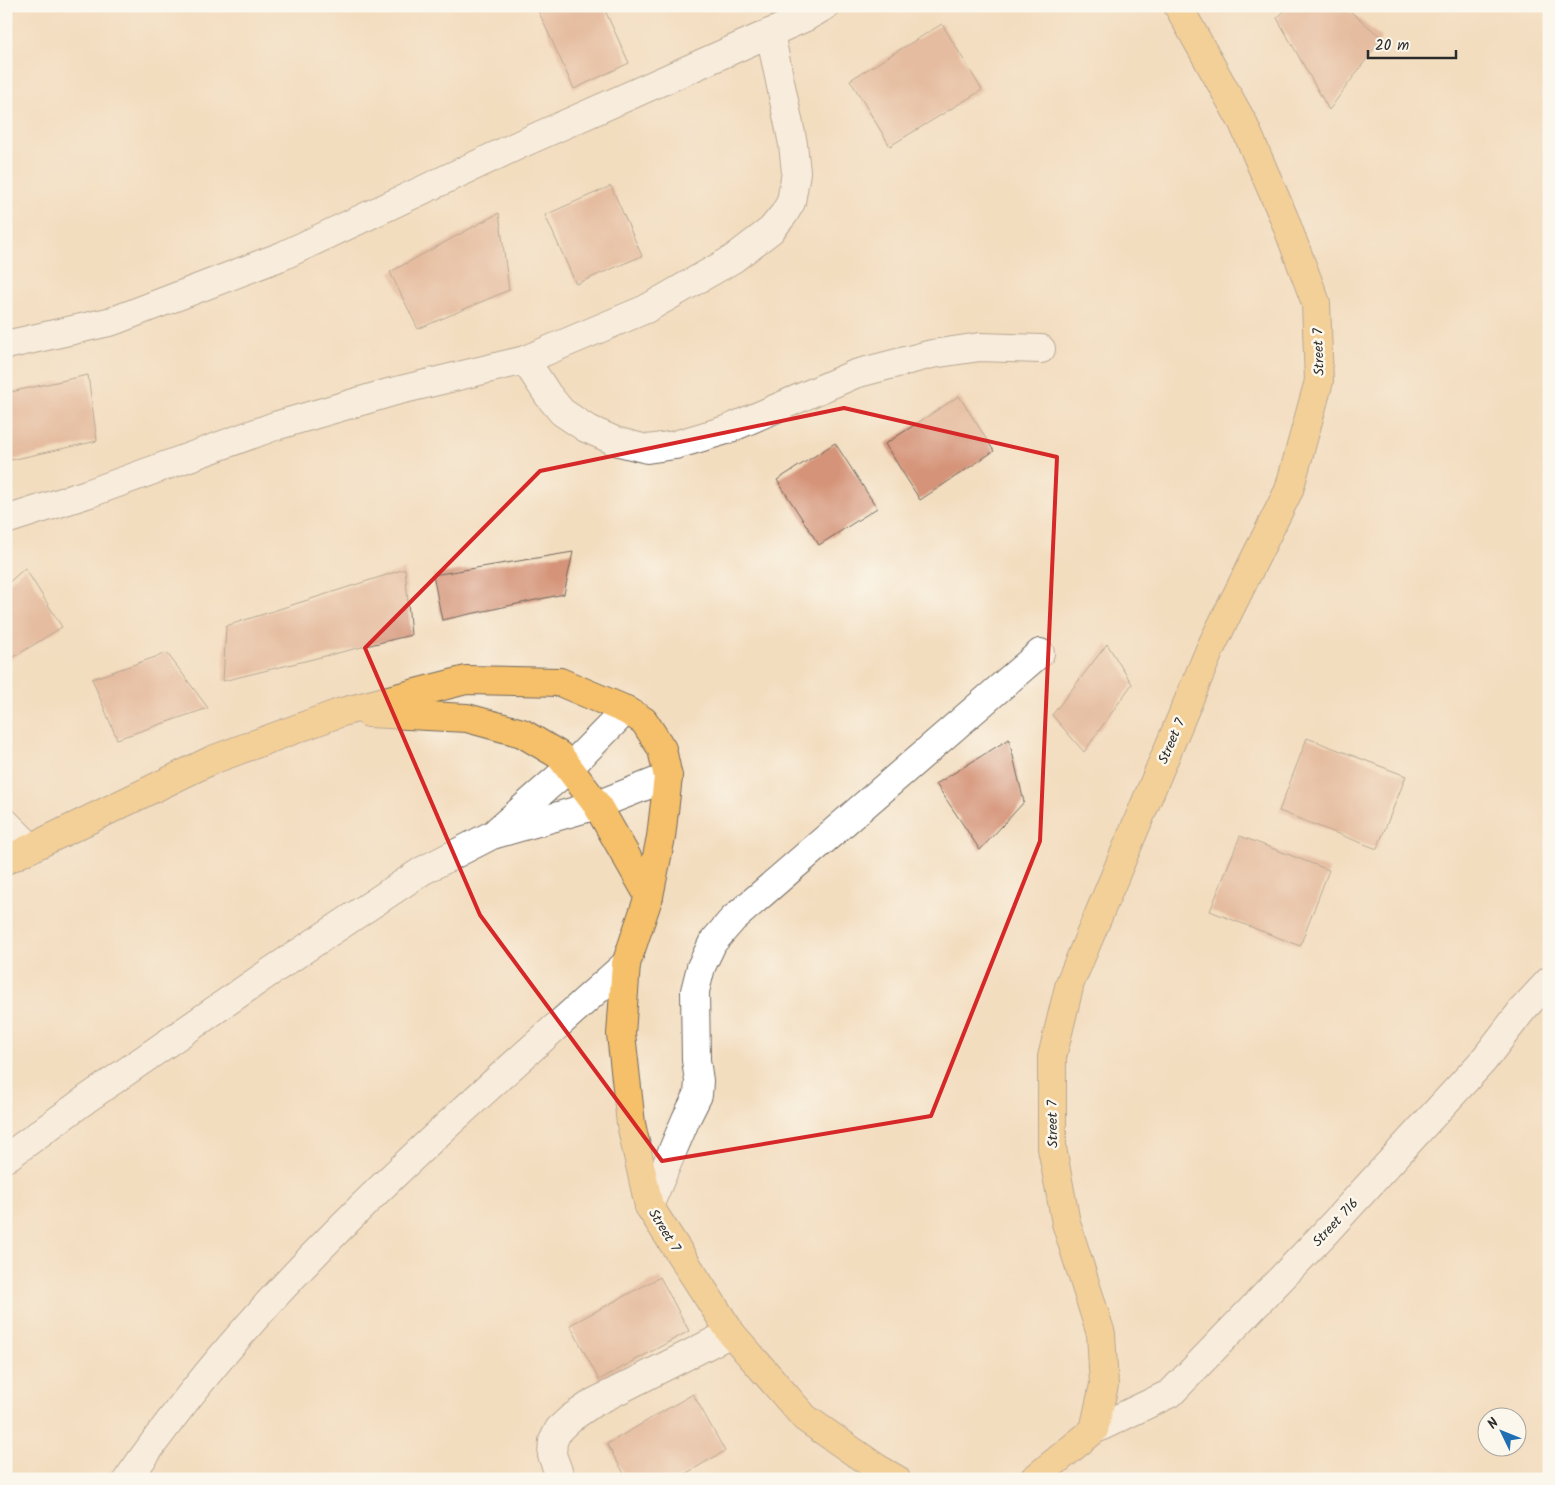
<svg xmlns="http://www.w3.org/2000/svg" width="1555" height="1485" viewBox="0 0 1555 1485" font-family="Kalam,sans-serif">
  <rect width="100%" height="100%" fill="#fbf7ec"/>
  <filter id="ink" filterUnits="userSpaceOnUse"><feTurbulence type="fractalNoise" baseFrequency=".02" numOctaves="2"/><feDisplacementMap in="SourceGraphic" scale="10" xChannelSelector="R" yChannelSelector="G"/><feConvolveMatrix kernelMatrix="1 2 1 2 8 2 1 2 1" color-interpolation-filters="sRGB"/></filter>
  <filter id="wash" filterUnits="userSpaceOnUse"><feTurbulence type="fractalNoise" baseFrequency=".0096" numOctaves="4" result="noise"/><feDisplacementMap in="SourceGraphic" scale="20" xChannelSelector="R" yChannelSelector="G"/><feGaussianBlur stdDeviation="1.12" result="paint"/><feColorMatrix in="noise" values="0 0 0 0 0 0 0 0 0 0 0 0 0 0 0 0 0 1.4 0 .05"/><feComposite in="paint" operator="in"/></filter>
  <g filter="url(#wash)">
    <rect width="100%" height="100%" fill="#f3ddbf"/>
    <g id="blocks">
      <!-- building -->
      <g fill="#d59479">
        <path d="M536,6h67l26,57 -55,26z"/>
        <path d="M1290,6h54l38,32 -53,72 -52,-92z"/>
        <path d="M942,24l40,66 -92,56 -40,-66z"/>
        <path d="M611,186l31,70 -66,28 -31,-69z"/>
        <path d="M499,213l10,77 -91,39 -28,-57z"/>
        <path d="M88,375l9,66 -86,19 -5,-22v-45z"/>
        <path d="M959,396l35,55 -74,49 -35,-56z"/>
        <path d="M835,443l42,65 -58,37 -42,-65z"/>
        <path d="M573,552l-9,42 -122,26 -9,-45z"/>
        <path d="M25,568l37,59 -56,35v-77z"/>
        <path d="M405,569l6,66 -188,46 3,-55z"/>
        <path d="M1107,644l25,40 -48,68 -32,-37z"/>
        <path d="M167,653l41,55 -91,31 -25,-60z"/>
        <path d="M1307,738l99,38 -29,73 -98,-38z"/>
        <path d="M1009,739l15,63 -44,48 -44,-66z"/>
        <path d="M1240,836l89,34 -29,76 -90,-35z"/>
        <path d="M660,1277l29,54 -90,49 -29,-55z"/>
        <path d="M693,1394l32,57 -49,28h-49l-20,-35z"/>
      </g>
    </g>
  </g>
  <g filter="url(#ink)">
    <use href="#blocks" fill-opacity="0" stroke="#71695f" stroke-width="1"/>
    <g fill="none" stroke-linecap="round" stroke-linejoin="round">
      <defs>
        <g id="minor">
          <path d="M6,345l107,-24 169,-65 243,-114 281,-125 19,-11"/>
          <path d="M525,360l23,35 14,17 24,16 29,13 32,8 28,-4 51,-15 129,-56 77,-20 48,-7 61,2"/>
          <path d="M6,520l84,-27 185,-67 117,-34 133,-32 121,-51 87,-50 38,-29 13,-16 7,-12 5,-30 -3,-28 -23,-111"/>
          <path d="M6,823l25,25"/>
          <path d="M498,830l70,-61 58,-59"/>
          <path d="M6,1158l82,-60 182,-126 152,-101 70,-36 105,-30 71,-28"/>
          <path d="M649,1206l37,-87 12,-24 1,-14 -3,-21 -1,-69 6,-24 12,-25 20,-23 307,-266"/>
          <path d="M1094,1430l77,-37 152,-158 160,-174 40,-52 26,-28"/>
          <path d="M128,1479c135,-198 321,-356 498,-515"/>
          <path d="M561,1479l-9,-24 1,-14 6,-12 12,-11 22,-15 138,-70"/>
        </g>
        <g id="primary">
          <path d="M369,713l98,5 55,15 37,22 38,50 52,91"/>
          <path d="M6,860l206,-100 130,-48 124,-32 94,2 66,28 18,11 18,28 6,28 -7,60 -12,59 -23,68 -5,70 10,90 18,82 82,127 74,85 72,50 19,11"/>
          <path d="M1034,1479l60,-49 10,-45 -3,-51 -35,-111 -14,-75v-91l18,-74 141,-336 78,-157 30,-109 -3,-78 -32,-85 -41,-95 -65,-117"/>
        </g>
      </defs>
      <!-- minor casing -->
      <use href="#minor" stroke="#71695f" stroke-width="30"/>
      <!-- primary casing -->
      <use href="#primary" stroke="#71695f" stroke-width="30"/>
      <!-- minor -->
      <use href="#minor" stroke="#fff" stroke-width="28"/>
      <!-- primary -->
      <use href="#primary" stroke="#f6c06b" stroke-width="28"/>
    </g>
  </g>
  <!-- marked area -->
  <path d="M0 0H1555V1485H0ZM844,408l213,49 -17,384 -109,275 -269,45 -182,-246 -115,-267 175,-177z" fill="#f3ddbf" fill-opacity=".55" fill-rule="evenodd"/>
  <path fill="none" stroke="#d62828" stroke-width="4" stroke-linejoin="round" d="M844,408l213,49 -17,384 -109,275 -269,45 -182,-246 -115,-267 175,-177z"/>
  <g text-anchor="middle" stroke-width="5" stroke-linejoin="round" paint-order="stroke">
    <!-- street labels -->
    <g font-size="14" fill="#2b2b2b" stroke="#fbf7ec">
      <text transform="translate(1318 352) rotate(-92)" y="5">Street 7</text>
      <text transform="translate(1171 741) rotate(-67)" y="5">Street 7</text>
      <text transform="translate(1052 1124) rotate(-91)" y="5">Street 7</text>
      <text transform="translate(1335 1222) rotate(-47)" y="5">Street 716</text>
      <text transform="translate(665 1230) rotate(58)" y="5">Street 7</text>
    </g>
  </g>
  <!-- margin -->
  <rect width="1555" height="1485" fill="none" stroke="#fbf7ec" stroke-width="25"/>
  <!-- north arrow -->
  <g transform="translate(1502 1432) rotate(313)"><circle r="24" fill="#fbf7ec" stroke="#a8a59f"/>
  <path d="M0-4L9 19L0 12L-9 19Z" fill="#1f6fb2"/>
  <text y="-8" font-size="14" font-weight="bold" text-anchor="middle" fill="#2b2b2b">N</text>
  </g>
  <!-- scale -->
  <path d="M1368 50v8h88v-8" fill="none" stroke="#2b2b2b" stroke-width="2.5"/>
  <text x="1375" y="50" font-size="15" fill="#2b2b2b" stroke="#fbf7ec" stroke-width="4" paint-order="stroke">20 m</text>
</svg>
